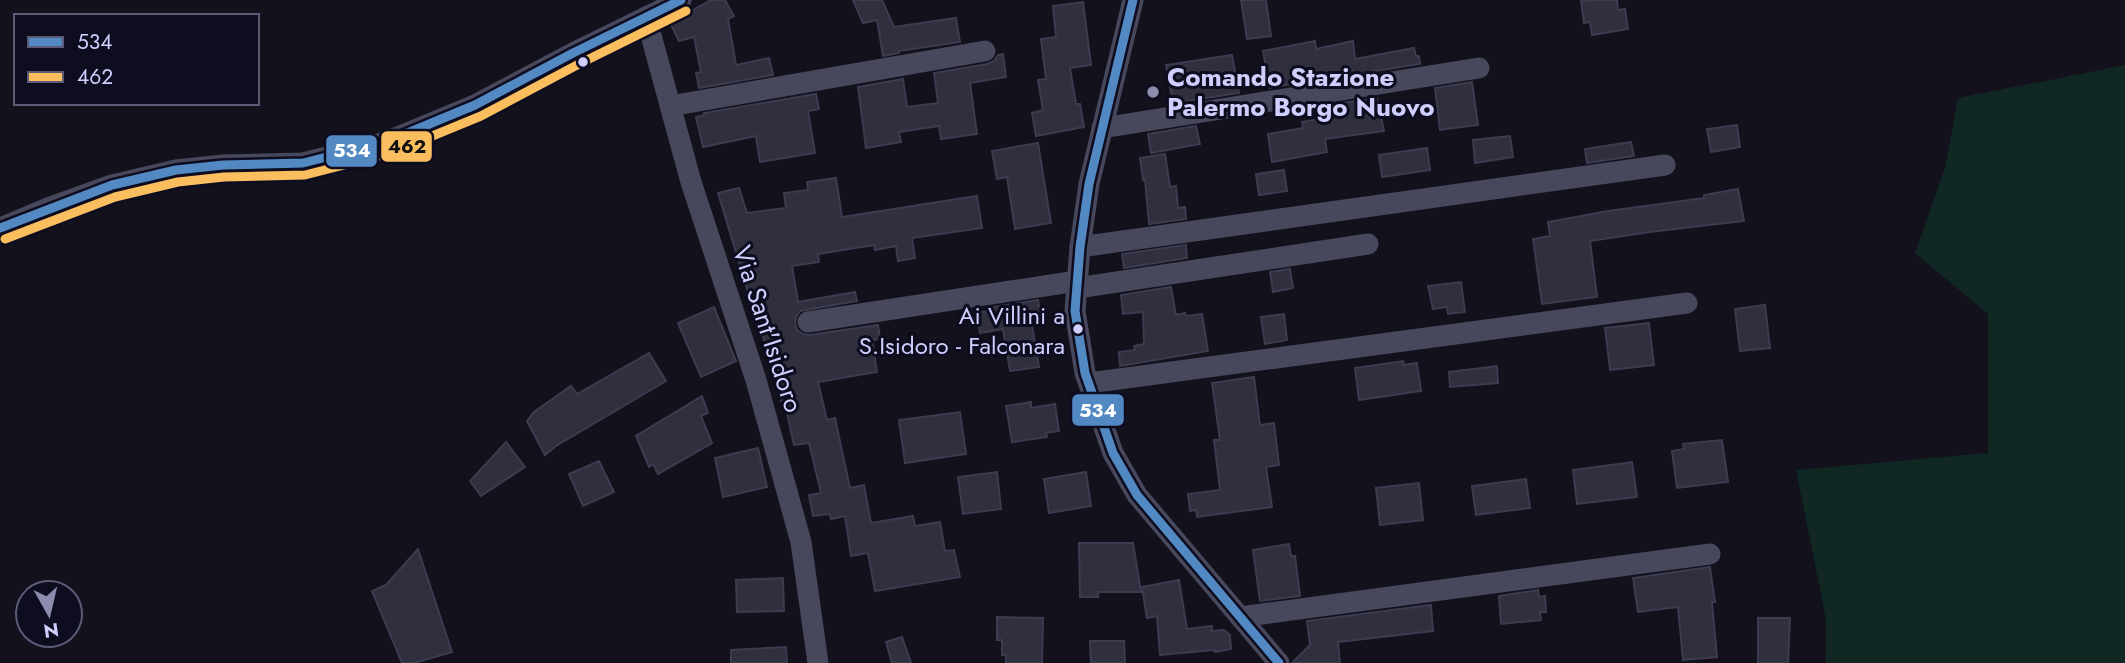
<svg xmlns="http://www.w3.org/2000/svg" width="2125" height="663" viewBox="0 0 2125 663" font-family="Jost,sans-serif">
  <rect width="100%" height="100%" fill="#12111c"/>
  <!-- green -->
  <path fill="#112724" d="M2125,65v598h-299v-44l-30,-149 192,-17v-139l-73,-61 30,-85 13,-70z"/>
  <!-- building -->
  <g fill="#302f3e" stroke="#3d3b4f" stroke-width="2">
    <path d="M711,0h14l9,16 -6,3 8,46 33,-7 4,17 -74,13 -3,-15 5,-1 -7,-35 -15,4 -9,-18z"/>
    <path d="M853,0h29l12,27 62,-9 4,24 -61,9v2l-16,3 -6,-36 -14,3z"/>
    <path d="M1241,0h25l5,36 -24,3z"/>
    <path d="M1591,0h26l1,10 7,-1 3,20 -36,6 -2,-13 -6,1 -3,-22z"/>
    <path d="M1083,2l8,63 -21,3 6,36h4l4,23 -48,9 -4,-23 11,-3 -5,-30 8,-1 -5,-40 15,-2 -3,-31z"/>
    <path d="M1315,41l1,8 37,-8 2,18 59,-11 2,8h3l1,8 -82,13 -1,-2 -67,13 -7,-37z"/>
    <path d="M1003,54l3,23 -36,6 7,51 -36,5 -2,-13 -40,6 2,10 -35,6 -8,-61 45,-8 4,28 31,-4 -4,-30 53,-9 7,-3 4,-6z"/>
    <path d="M1232,55l7,38 -66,10 -7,-38z"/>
    <path d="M1472,82l6,43 -38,5 -5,-42z"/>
    <path d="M816,94l3,15 -11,2 7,42 -55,9 -4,-26 -53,11 -7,-30 8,-2v-2z"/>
    <path d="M1377,98l7,33 -59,8 2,13 -55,10 -4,-28 35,-6 -1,-6 40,-7 -1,-12z"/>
    <path d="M1737,125l3,22 -29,5 -4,-23z"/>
    <path d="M1196,126l4,18 -49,9 -3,-19z"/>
    <path d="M1510,136l3,21 -38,6 -2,-23z"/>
    <path d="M1631,142l3,14 -47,7 -2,-14z"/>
    <path d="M1038,143l13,80 -36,6 -8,-52 -10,2 -5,-28z"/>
    <path d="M1427,148l3,22 -48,7 -3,-22z"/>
    <path d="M1165,154l5,33 6,-1 2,22 7,-1 1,12 -37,5 -4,-45 -2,1 -3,-22z"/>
    <path d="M1284,170l3,21 -28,4 -3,-21z"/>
    <path d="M836,178l6,39 135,-21 5,32 -70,10 3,20 -17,3 -2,-15 -21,4 -1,-5 -56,9 1,8 -27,4 6,36 57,-10 2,9 -57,10 -4,6 -1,6 2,7 6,4 7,1 68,-10 2,14 -8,1 5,32 -59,10 9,38 8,-2 15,70 14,-3 7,38 42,-7 2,10 25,-4 5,29 9,-1 6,27 -85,14 -7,-38 -17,3 -6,-40 -14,3 -1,-5 -17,2 -4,-21 12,-2 -12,-50 -15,2 -10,-45 -3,1 -29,-104 -4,-5 -30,-99 21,-5 8,25 39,-5 -2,-15 24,-3 -1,-8z"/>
    <path d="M1738,189l6,32 -94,11 -60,9 7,56 -55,7 -9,-65 17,-3 -2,-14 60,-11 96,-13v-3z"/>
    <path d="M1186,245l1,13 -63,10 -2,-14z"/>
    <path d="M1290,269l3,19 -20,4 -3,-20z"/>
    <path d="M1461,282l4,30 -17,2 -1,-7 -14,2 -5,-23z"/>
    <path d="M1171,287l5,28 9,-2 1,3 16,-2 6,37 -88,15 -1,-14 16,-2 -1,-4 10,-2 -1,-32 -20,2 -2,-19z"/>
    <path d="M1038,300l4,24 -10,1 7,42 -29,4 -7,-42 -23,4 -3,-20 10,-2v-3z"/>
    <path d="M1765,305l5,43 -30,3 -5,-42z"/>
    <path d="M714,307l22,54 -35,16 -23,-54z"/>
    <path d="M1284,314l3,26 -22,4 -4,-27z"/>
    <path d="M1649,323l5,42 -44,5 -5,-42z"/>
    <path d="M649,353l17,28 -110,65 -11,9 -18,-34 7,-9 37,-26 6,8z"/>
    <path d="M1403,361l1,4 13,-2 4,28 -62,9 -4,-32z"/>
    <path d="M1497,366l1,17 -48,4 -1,-15z"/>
    <path d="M1254,377l6,48 14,-2 5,42 -13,2 6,40 -75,10 -1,-7 -6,1 -2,-17 32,-4 -6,-50h6l-8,-57z"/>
    <path d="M702,396l6,17 -7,3 11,27 -54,31 -5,-10 -4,3 -13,-31z"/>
    <path d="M1031,402v6l24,-4 4,27 -13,2 1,4 -35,5 -6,-36z"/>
    <path d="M960,412l6,42 -61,9 -6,-43z"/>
    <path d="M1722,440l6,42 -51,6 -5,-37 12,-2 -1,-5z"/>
    <path d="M506,442l19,25 -44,29 -11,-15z"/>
    <path d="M758,448l9,39 -44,10 -8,-39z"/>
    <path d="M599,461l15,31 -31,14 -14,-32z"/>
    <path d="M1632,462l5,35 -60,7 -4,-34z"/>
    <path d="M997,472l4,37 -38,5 -5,-37z"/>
    <path d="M1086,472l5,34 -42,7 -5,-34z"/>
    <path d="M1526,479l4,29 -54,7 -4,-29z"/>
    <path d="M1419,483l4,37 -43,5 -4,-37z"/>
    <path d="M1079,543h54l8,49h-43v5h-18z"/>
    <path d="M1289,544l2,12h4l5,40 -40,5 -7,-51z"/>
    <path d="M418,549l34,103 -38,11h-12l-30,-72 14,-6z"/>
    <path d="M1710,567l5,35h-3l5,55 -34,3 -5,-53 -40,5 -5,-34z"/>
    <path d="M783,578l1,33 -47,1 -1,-32z"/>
    <path d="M1179,580l8,49 25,-3v5l12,-1 6,5 1,14 -16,3v-2l-55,5 -3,-39 -10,2 -5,-31z"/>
    <path d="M1538,590l1,7 6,-1 1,16h-6l1,8 -40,4 -2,-28z"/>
    <path d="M1431,605l2,26 -95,11 2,21h-48l18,-18 -3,-24z"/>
    <path d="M997,617l46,1 -1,45h-36v-8h-4v-15h-5z"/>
    <path d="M1758,618h32l-2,45h-30z"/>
    <path d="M902,637l9,26h-19l-6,-21z"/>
    <path d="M1090,641h34l1,22h-34z"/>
    <path d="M786,647l1,16h-56v-13z"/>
  </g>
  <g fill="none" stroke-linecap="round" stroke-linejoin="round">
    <!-- minor -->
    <g stroke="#47485c" stroke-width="21">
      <path d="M1133,0l-44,184 -9,63 -5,64 10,62 28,80 24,42 142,168"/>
      <path d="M646,17l45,165 65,198 45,162 17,121"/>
      <path d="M670,106l315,-55"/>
      <path d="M1102,128l377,-60"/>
      <path d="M0,228l48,-20 64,-23 64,-15 47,-5 80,-2 83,-21 89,-37 98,-52 108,-53"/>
      <path d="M1080,247l585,-82"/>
      <path d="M1077,288l291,-44"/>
      <path d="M808,322l269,-41"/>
      <path d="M1089,383l598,-80"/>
      <path d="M1240,617l470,-63"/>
    </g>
    <defs>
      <g id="bus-1">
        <path d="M1133,0l-44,184 -9,63 -5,64 10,62 28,80 24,42 142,168"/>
        <path d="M0,228l112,-43 64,-15 47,-5 80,-2 83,-21 89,-37 98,-52 108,-53"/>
      </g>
      <path id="bus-2" d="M5,239l110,-42 63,-15 46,-5 81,-2 86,-22 90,-37 98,-52 107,-53"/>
    </defs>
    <!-- bus-1 casing -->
    <use href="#bus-1" stroke="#0e0d20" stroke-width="14"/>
    <!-- bus-2 casing -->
    <use href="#bus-2" stroke="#0e0d20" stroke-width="14"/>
    <!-- bus-1 -->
    <use href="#bus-1" stroke="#5389c3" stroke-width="9"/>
    <!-- bus-2 -->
    <use href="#bus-2" stroke="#fabe5f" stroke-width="9"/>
  </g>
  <!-- markers -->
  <g fill="#cecffd" stroke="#0e0d20" stroke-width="2.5">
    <circle cx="583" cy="62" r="6"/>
    <circle cx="1078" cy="329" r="6"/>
  </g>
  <circle fill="#8c8cae" stroke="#0e0d20" stroke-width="2.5" cx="1153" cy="92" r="7"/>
  <g text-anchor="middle" stroke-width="6" stroke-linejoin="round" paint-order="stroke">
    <!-- bus labels -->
    <g font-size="24" fill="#cecffd" stroke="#0e0d20" text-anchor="end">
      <text x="1065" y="324">Ai Villini a<tspan x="1065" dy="30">S.Isidoro - Falconara</tspan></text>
    </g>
    <!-- poi labels -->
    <g font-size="26" font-weight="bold" fill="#cecffd" stroke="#0e0d20" text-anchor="start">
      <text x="1167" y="86">Comando Stazione<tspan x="1167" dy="30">Palermo Borgo Nuovo</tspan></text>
    </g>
    <!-- street labels -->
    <g font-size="26" fill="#cecffd" stroke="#0e0d20">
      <text transform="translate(768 329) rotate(72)" y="9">Via Sant'Isidoro</text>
    </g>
  </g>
  <g stroke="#0e0d20" stroke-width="2.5">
    <rect x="380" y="130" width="53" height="33" rx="7" fill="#fabe5f"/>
    <rect x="325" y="134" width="53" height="34" rx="7" fill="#5389c3"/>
    <rect x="1071" y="393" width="54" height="34" rx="7" fill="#5389c3"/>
  </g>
  <g font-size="19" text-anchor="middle" font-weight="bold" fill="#fff">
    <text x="352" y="157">534</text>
    <text x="1098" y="417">534</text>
  </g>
  <g font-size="19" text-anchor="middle" font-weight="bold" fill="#111">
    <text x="407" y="153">462</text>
  </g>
  <!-- legend -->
  <rect x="14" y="14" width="245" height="91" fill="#0e0d20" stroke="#5b5b78" stroke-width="2"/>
  <rect x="28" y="37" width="35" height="10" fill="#5389c3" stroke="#5b5b78" stroke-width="2"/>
  <text x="77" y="49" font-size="21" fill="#cecffd">534</text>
  <rect x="28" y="72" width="35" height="10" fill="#fabe5f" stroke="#5b5b78" stroke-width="2"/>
  <text x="77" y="84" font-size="21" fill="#cecffd">462</text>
  <!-- north arrow -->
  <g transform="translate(49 614) rotate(172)"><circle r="33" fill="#0e0d20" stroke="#5b5b78" stroke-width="2"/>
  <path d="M0-5L12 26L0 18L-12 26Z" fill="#8c8cae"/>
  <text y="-10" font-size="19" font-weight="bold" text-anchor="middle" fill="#cecffd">N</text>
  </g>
</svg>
